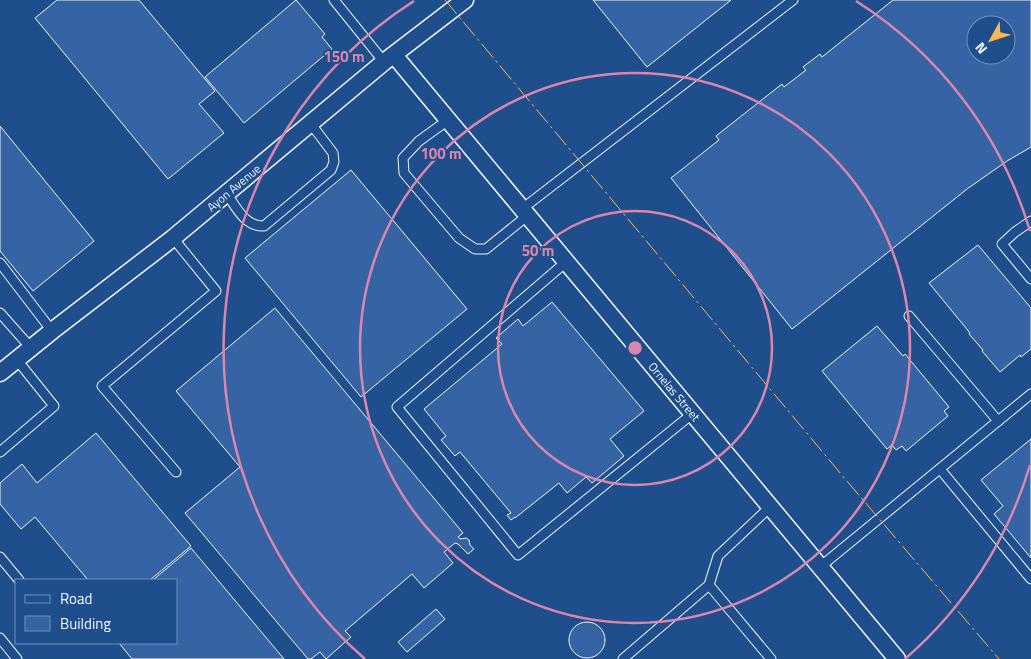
<svg xmlns="http://www.w3.org/2000/svg" width="1031" height="659" viewBox="0 0 1031 659" font-family="'Titillium Web',sans-serif">
  <rect width="100%" height="100%" fill="#1f4e8c"/>
  <!-- building -->
  <g fill="#3563a3" stroke="#f2f6ff" fill-rule="evenodd">
    <path d="M57,0h82l76,91 -16,13 25,29 -56,46 -133,-161z"/>
    <path d="M296,0l29,34 -3,3 10,12 -88,74 -39,-46z"/>
    <path d="M593,0h138l-84,67z"/>
    <path d="M893,0h138v147l-24,14 -40,28 -175,140 -121,-151 48,-38 -3,-4 66,-52 2,3 22,-17 -3,-3 17,-13 2,3zM976,25h30v30h-30z"/>
    <path d="M0,126l94,115 -61,50 -33,-40z"/>
    <path d="M351,170l116,139 -106,88 -116,-139z"/>
    <path d="M978,245l53,63v41l-10,8 -1,-2 -20,17 -18,-21 1,-1 -14,-16 1,-1 -41,-50z"/>
    <path d="M552,302l92,109 -34,28 14,17 -32,27 -6,-6 -19,16 -8,-10 -44,35v-1l-4,3 -4,-5 4,-2 -51,-61 -5,4 -14,-16 5,-4 -22,-27 78,-65 -6,-6 22,-19 5,7z"/>
    <path d="M275,308l188,225 -5,4 2,2 6,-1 3,2 1,5 4,4 -6,5 -10,-10 -3,-1 -11,9 9,11 -29,25 -12,-14 -67,57 6,6 -25,22 -6,-7 -9,7h-3l-123,-146 55,-46 -64,-76z"/>
    <path d="M877,326l26,30 2,-2 44,53 -5,4 4,5 -42,35 -4,-5 -6,4 -4,-5 -5,4 -65,-78z"/>
    <path d="M96,433l95,113 -41,34h-62l-53,-63 -14,12 -21,-25v-21l22,-19 15,19z"/>
    <path d="M1031,439v119l-37,-44 9,-8 -22,-26z"/>
    <path d="M191,548l93,111h-152l-13,-16h57v-63h-23z"/>
    <path d="M436,609l9,10 -38,33 -9,-10z"/>
    <circle cx="587" cy="640" r="18"/>
  </g>
  <g fill="none" stroke-linecap="round" stroke-linejoin="round">
    <defs>
      <g id="lane">
        <path d="M334,0l50,62"/>
        <path d="M448,120l-29,21 -16,17 1,15 55,65 16,11h11l41,-33"/>
        <path d="M227,194c9,13 18,33 37,32l67,-56 3,-8 -1,-9 -22,-29"/>
        <path d="M522,209l271,-209"/>
        <path d="M1031,221l-16,11 -13,12 29,35"/>
        <path d="M173,238l43,53 -114,95 74,86"/>
        <path d="M566,262l-169,145 121,148 174,-141"/>
        <path d="M0,263l52,68"/>
        <path d="M0,313l31,35"/>
        <path d="M909,316l89,105"/>
        <path d="M0,452l54,-46 -37,-46"/>
        <path d="M940,469l91,110"/>
        <path d="M0,557l19,23"/>
        <path d="M820,567l211,-173"/>
        <path d="M709,585l62,74"/>
        <path d="M0,638l17,21"/>
        <path d="M623,659l86,-74 9,-29 52,-49"/>
      </g>
      <g id="street">
        <path d="M394,55l503,604"/>
        <path d="M0,373l52,-42 121,-93 211,-176 81,-62"/>
      </g>
    </defs>
    <!-- lane casing -->
    <use href="#lane" stroke="#f2f6ff" stroke-width="11"/>
    <!-- street casing -->
    <use href="#street" stroke="#f2f6ff" stroke-width="19"/>
    <!-- lane -->
    <use href="#lane" stroke="#1f4e8c" stroke-width="9"/>
    <!-- street -->
    <use href="#street" stroke="#1f4e8c" stroke-width="16"/>
    <!-- power -->
    <path stroke="#ffb74d" stroke-width="1" stroke-dasharray="18 4 2.5 4" stroke-linecap="butt" d="M445,0l401,480 153,179"/>
  </g>
  <!-- distance rings -->
  <g fill="none" stroke="#da87ad" stroke-width="2.5">
    <circle cx="635" cy="348" r="137"/>
    <circle cx="635" cy="348" r="275"/>
    <path d="M1030 465A412 412 0 0 1 905 659M365 659A412 412 0 0 1 414 1M856 1A412 412 0 0 1 1030 231"/>
  </g>
  <g text-anchor="middle" stroke-width="4" stroke-linejoin="round" paint-order="stroke">
    <!-- street labels -->
    <g font-size="12" fill="#f2f6ff" stroke="#1f4e8c">
      <text transform="translate(234 188) rotate(-40)" y="4">Ayon Avenue</text>
      <text transform="translate(674 392) rotate(50)" y="4">Ornelas Street</text>
    </g>
  </g>
  <circle cx="635" cy="348" r="8" fill="#da87ad" stroke="#1f4e8c" stroke-width="2.5"/>
  <g font-size="15" text-anchor="middle" font-weight="bold" fill="#da87ad" stroke="#1f4e8c" stroke-width="4" stroke-linejoin="round" paint-order="stroke">
    <text x="344" y="62">150 m</text>
    <text x="441" y="159">100 m</text>
    <text x="538" y="256">50 m</text>
  </g>
  <!-- legend -->
  <rect x="15" y="579" width="162" height="65" fill="#1f4e8c" stroke="#7391ba"/>
  <rect x="25" y="595" width="25" height="8" fill="#1f4e8c" stroke="#7391ba"/>
  <text x="60" y="604" font-size="15" fill="#f2f6ff">Road</text>
  <rect x="25" y="616" width="25" height="15" fill="#3563a3" stroke="#7391ba"/>
  <text x="60" y="629" font-size="15" fill="#f2f6ff">Building</text>
  <!-- north arrow -->
  <g transform="translate(991 40) rotate(230)"><circle r="24" fill="#1f4e8c" stroke="#7391ba"/>
  <path d="M0-4L9 19L0 12L-9 19Z" fill="#ffb74d"/>
  <text y="-8" font-size="14" font-weight="bold" text-anchor="middle" fill="#f2f6ff">N</text>
  </g>
</svg>
